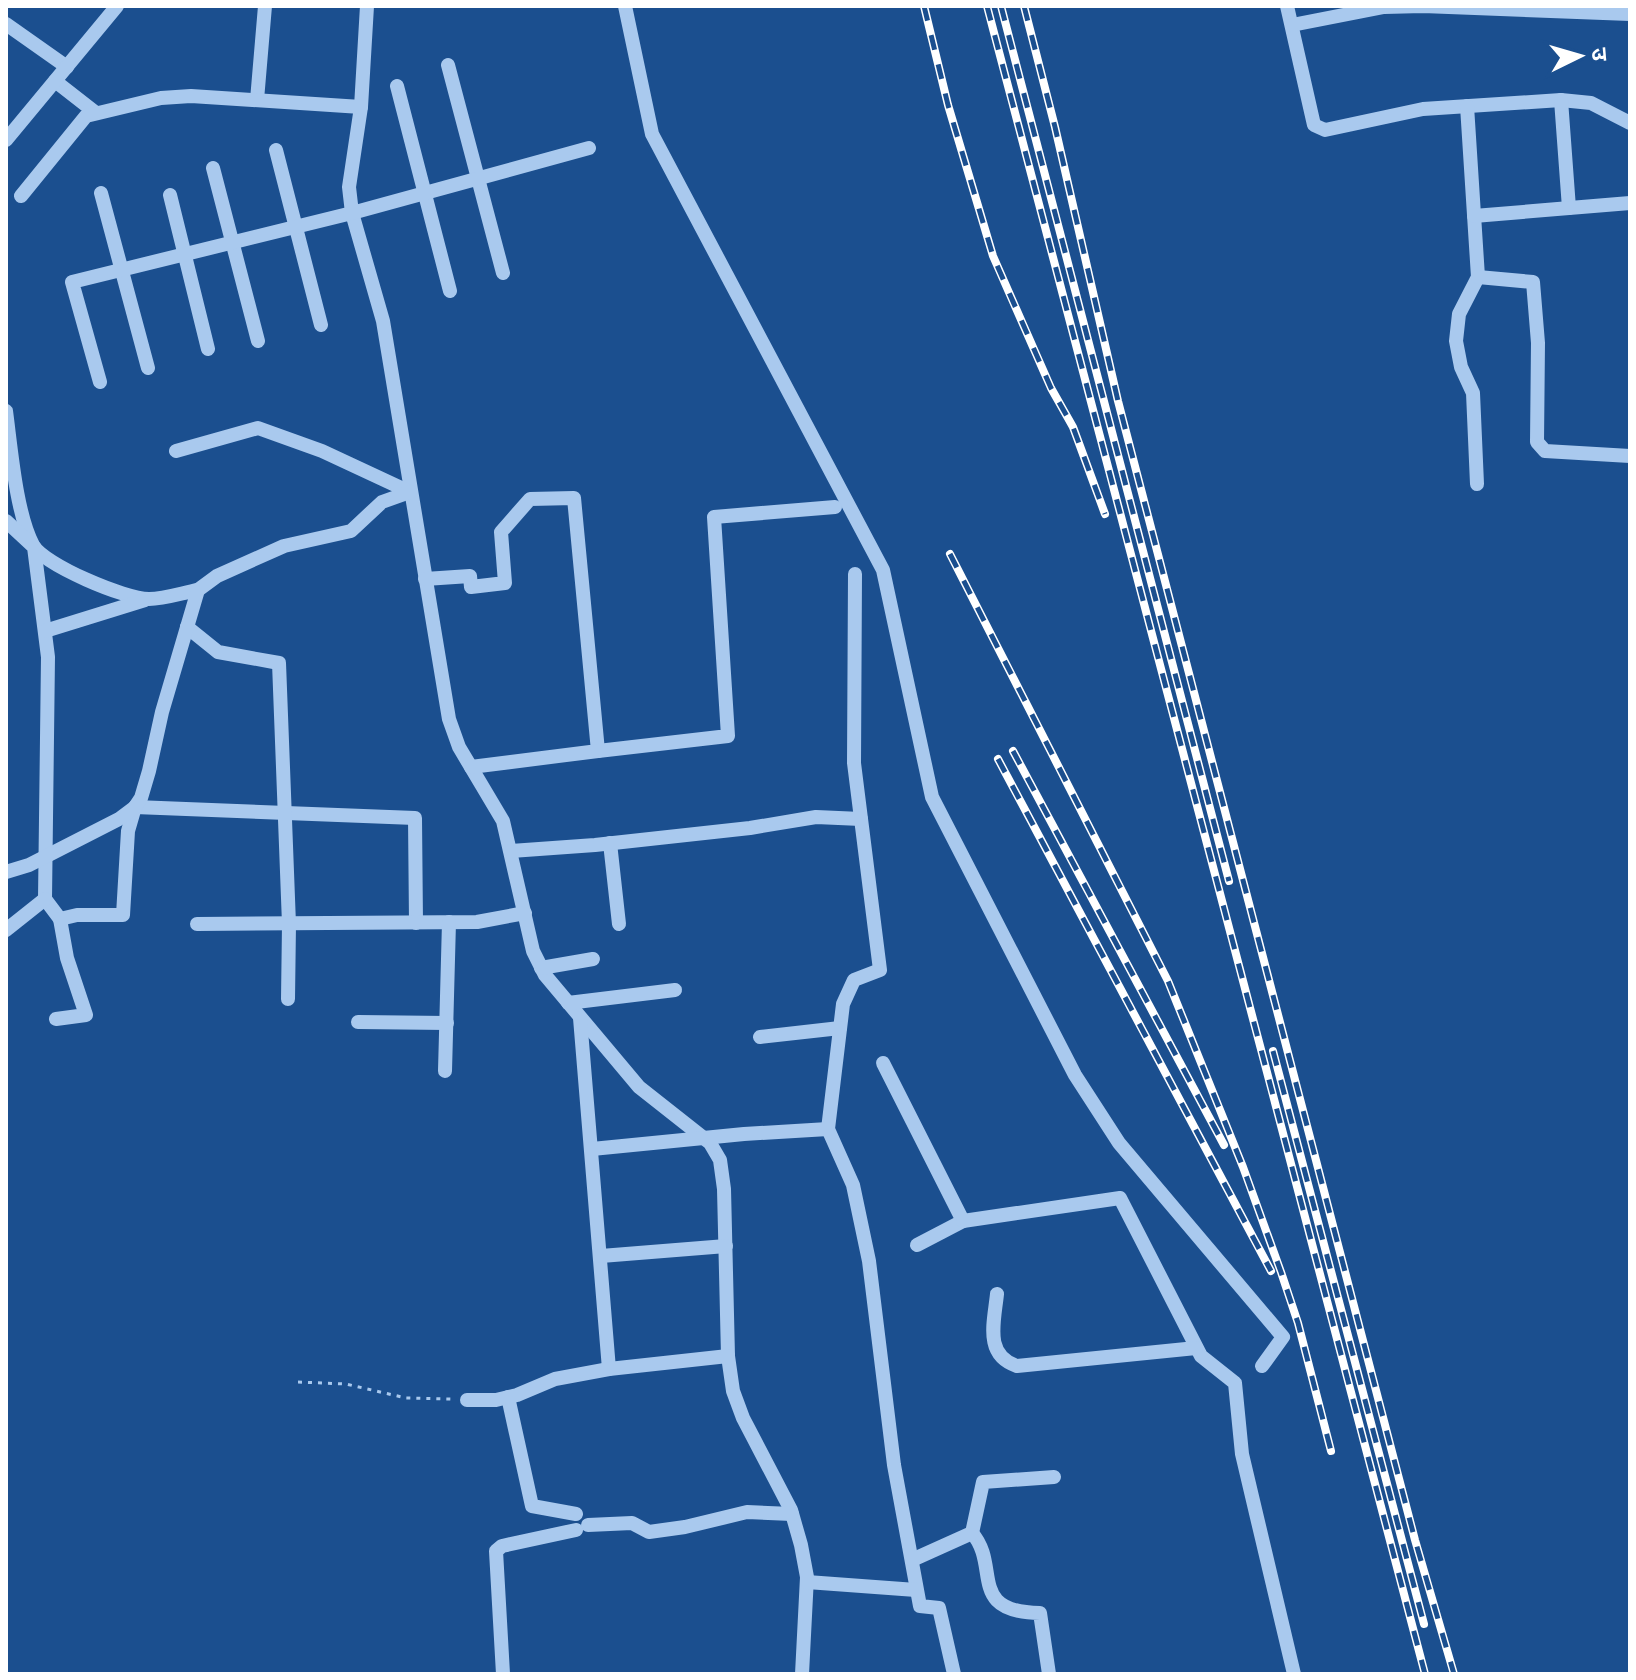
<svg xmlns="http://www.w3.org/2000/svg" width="1636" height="1680" viewBox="0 0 1636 1680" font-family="Overpass,'Noto Sans Devanagari',sans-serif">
  <rect width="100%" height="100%" fill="#1b4f8f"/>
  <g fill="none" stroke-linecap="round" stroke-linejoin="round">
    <!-- path -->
    <path stroke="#a9c9ee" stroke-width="3" stroke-dasharray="4 6" stroke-linecap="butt" d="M298,1382l48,2 60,14 46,1"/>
    <!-- minor -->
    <g stroke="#a9c9ee" stroke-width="14">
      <path d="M367,6l-6,101 -12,80 3,26 31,108 66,398 10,28 44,74 30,130 12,24 94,112 71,56 10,17 4,29 4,167 5,35 10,27 48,92 10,35 6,32 -5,97"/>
      <path d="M625,6l27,128 231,436 49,227 143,278 44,68 164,194 -21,29"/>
      <path d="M1287,6l27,119 11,5 98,-21 138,-9 30,3 39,20"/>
      <path d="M6,24l61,43"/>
      <path d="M1292,25l92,-18 39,-1 207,8"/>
      <path d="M448,65l55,208"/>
      <path d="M55,81l41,32"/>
      <path d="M397,86l53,205"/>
      <path d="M257,100l8,-94"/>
      <path d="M1561,100l8,108"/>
      <path d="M1467,106l11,171 -19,37 -3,27 5,26 12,26 4,91"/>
      <path d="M6,140l111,-134"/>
      <path d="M276,150l45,175"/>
      <path d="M213,168l45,173"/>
      <path d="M101,193l47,175"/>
      <path d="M170,195l38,154"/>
      <path d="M21,196l65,-80 75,-18 30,-2 170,11"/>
      <path d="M1474,216l156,-13"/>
      <path d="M1478,277l55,5 5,61 -1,99 8,9 85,5"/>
      <path d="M100,382l-28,-100 280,-69 237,-65"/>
      <path d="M6,411c5,37 10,102 27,134 11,20 92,54 116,54 15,0 33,-6 49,-9"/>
      <path d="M176,451l82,-23 64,23 88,41"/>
      <path d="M6,521l28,26 14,110 -3,242 15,20 17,-4h46l5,-84 7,-24 280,11 1,105"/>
      <path d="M855,574l-1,189 26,207 -26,10 -11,24 -15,125 25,56 16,76 25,204 26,141 19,2 15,66"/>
      <path d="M425,579l45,-3 1,11 34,-4 -4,-51 29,-33 44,-1 24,253 -127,16"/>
      <path d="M187,627l31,25 61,11 10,261 -1,75"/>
      <path d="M45,631l100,-31"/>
      <path d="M598,751l130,-15 -14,-219 121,-10"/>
      <path d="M610,843l9,81"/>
      <path d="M511,851l84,-6 155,-17 66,-11 45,2"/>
      <path d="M6,872l23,-7 90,-46 16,-12 6,-9 8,-27 13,-59 36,-122 19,-14 67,-30 67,-15 31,-29 28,-10"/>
      <path d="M197,924l280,-2 48,-9"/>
      <path d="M6,930l39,-31"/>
      <path d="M541,968l52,-9"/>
      <path d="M568,1003l107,-13"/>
      <path d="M580,1018l29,351"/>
      <path d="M56,1019l30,-4 -19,-57 -7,-39"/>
      <path d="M358,1022l89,1"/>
      <path d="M760,1037l80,-9"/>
      <path d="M883,1063l80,158 -46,24"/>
      <path d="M445,1071l4,-149"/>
      <path d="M592,1149l152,-15 84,-5"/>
      <path d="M963,1221l157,-23 81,158 34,27 7,71 52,220"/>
      <path d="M601,1256l125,-10"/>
      <path d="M997,1294c-3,29 -13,61 20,72l179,-18"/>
      <path d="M508,1397l24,109 44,8"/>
      <path d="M467,1400h29l21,-5 38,-16 54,-10 119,-13"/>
      <path d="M588,1525l44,-2 17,9 36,-5 62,-15 45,2"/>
      <path d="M972,1533c29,33 -6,79 68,80l9,61"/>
      <path d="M912,1560l60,-27 11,-51 71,-5"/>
      <path d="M807,1582l109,8"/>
      <path d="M503,1674l-7,-123 6,-5 74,-16"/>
    </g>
    <defs>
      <g id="rail">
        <path d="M924,6l24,99 45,151 58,132 22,39 32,87"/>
        <path d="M987,6l438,1668"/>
        <path d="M1001,6l228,875"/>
        <path d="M1024,6l31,121 63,274 297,1139 39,134"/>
        <path d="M950,554l218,427 75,186 38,105 17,51 33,128"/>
        <path d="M1013,751l211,394"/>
        <path d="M998,759l273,512"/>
        <path d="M1273,1051l151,573"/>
      </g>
    </defs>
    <!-- rail casing -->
    <use href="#rail" stroke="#fff" stroke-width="8"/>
    <!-- rail -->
    <use href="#rail" stroke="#1b4f8f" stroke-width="5" stroke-dasharray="15" stroke-linecap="butt"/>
  </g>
  <!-- border -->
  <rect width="1636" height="1680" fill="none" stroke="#ffffff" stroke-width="16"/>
  <!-- north arrow -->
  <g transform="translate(1580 56) rotate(85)" stroke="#1b4f8f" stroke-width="6" paint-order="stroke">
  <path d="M0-6L14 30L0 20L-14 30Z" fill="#ffffff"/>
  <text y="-12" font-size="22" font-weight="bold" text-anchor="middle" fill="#ffffff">उ</text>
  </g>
</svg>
